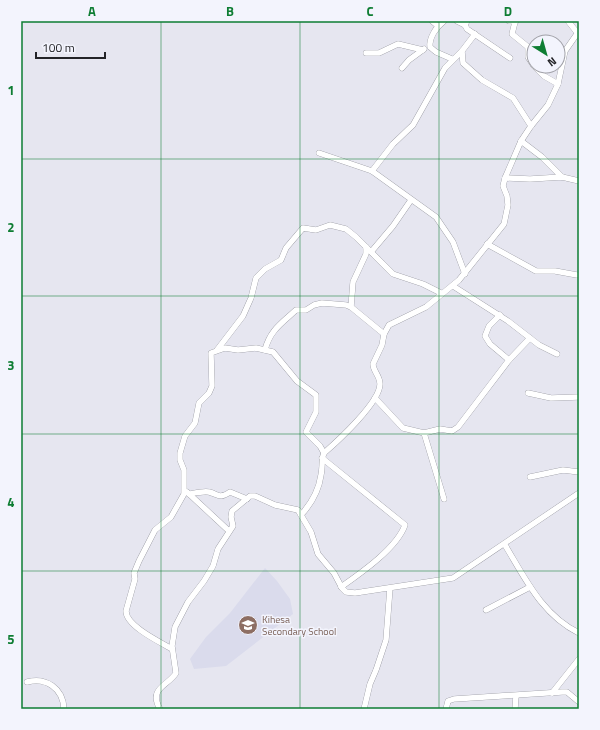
<svg xmlns="http://www.w3.org/2000/svg" width="600" height="730" viewBox="0 0 600 730" font-family="'Titillium Web',sans-serif">
  <rect width="100%" height="100%" fill="#e6e6f0"/>
  <!-- built -->
  <path fill="#dadbec" d="M265,568l12,13 13,18 3,15 -67,52 -32,3 -4,-10 16,-22 24,-24z"/>
  <g fill="none" stroke-linecap="round" stroke-linejoin="round">
    <defs>
      <g id="street">
        <path d="M432,21l6,5"/>
        <path d="M444,21c-8,6 -15,17 -14,26l6,5 16,7"/>
        <path d="M457,21l8,4"/>
        <path d="M467,21l-2,4 2,4 43,29"/>
        <path d="M509,21h7"/>
        <path d="M568,21l11,14"/>
        <path d="M515,22l-3,12 16,13v10l6,9"/>
        <path d="M475,34l-13,17 1,12 19,17 31,18 18,28"/>
        <path d="M366,53h13l19,-9 25,6"/>
        <path d="M534,66l10,10 14,8"/>
        <path d="M402,68l7,-8 15,-11"/>
        <path d="M521,141l21,16 20,20"/>
        <path d="M319,153l53,18 64,46 17,25 12,32"/>
        <path d="M372,171l21,-27 20,-19 32,-57 17,-17"/>
        <path d="M505,178l25,1 32,-2 17,4"/>
        <path d="M487,244l49,27h19l22,4"/>
        <path d="M371,252l22,-26 18,-26"/>
        <path d="M453,286l55,35 31,24 18,9"/>
        <path d="M351,307l2,-25 13,-28v-7"/>
        <path d="M500,315l-11,11 -4,10 5,8 19,16"/>
        <path d="M217,350l26,-34 8,-18 5,-20 9,-9 16,-9 5,-12 17,-20 13,2 14,-5 16,4 10,8 37,37 30,10 18,9"/>
        <path d="M265,350c5,-20 17,-27 31,-40h10l8,-5 8,-2 24,2 5,2 33,27"/>
        <path d="M528,393l23,5 28,-1"/>
        <path d="M375,398l28,30 21,5 20,66"/>
        <path d="M424,433l16,-4 12,2 6,-4 51,-67 21,-22"/>
        <path d="M322,458l83,67c-8,23 -44,48 -64,62"/>
        <path d="M530,477l33,-7 16,2"/>
        <path d="M187,492l42,39"/>
        <path d="M189,494c6,-1 14,-3 20,-2 11,3 10,7 21,0l17,7"/>
        <path d="M301,515c10,-11 18,-26 20,-40 2,-8 0,-15 3,-22 15,-13 56,-51 56,-69 0,-8 -7,-13 -7,-20l9,-19 2,-11 5,-9 37,-18 33,-27 45,-56 4,-19 -1,-9 -4,-10 2,-8 16,-37 10,-15 17,-21 10,-21 7,-33 14,-20"/>
        <path d="M505,545c20,33 37,70 74,88"/>
        <path d="M486,610l44,-23"/>
        <path d="M172,649c-12,-7 -46,-23 -46,-38l9,-32 -1,-6 5,-12 16,-31 16,-13 13,-23v-24l-4,-10v-7l5,-17 10,-13 4,-20 10,-10 3,-7 -1,-33 14,-5 13,2 18,-2 17,4 24,29 19,14v17l-10,20 14,14 4,7"/>
        <path d="M27,682c19,-5 36,6 37,27"/>
        <path d="M552,693l27,-34"/>
        <path d="M160,709c-12,-21 8,-23 16,-36l-4,-27 3,-19 13,-25 16,-21 9,-15 5,-17 15,-23 -2,-9 1,-6 18,-15h5l20,9 23,5 13,22 7,22 16,19 8,15 4,4 9,1 98,-15 126,-85"/>
        <path d="M364,709l6,-25 6,-14 10,-30 4,-52"/>
        <path d="M446,709l2,-8 6,-2 108,-7h5l12,10"/>
        <path d="M515,709l1,-13"/>
      </g>
    </defs>
    <!-- street casing -->
    <use href="#street" stroke="#868790" stroke-width="6"/>
    <!-- street -->
    <use href="#street" stroke="#fff" stroke-width="5.5"/>
  </g>
  <!-- grid -->
  <path fill="none" stroke="#0e7d33" stroke-width="1" stroke-opacity="0.55" d="M161,21v688M300,21v688M439,21v688M21,159h558M21,296h558M21,434h558M21,571h558"/>
  <!-- icons -->
  <defs>
    <symbol id="school-disc" viewBox="-11 -11 22 22"><circle r="9.5" fill="#8d6e63" stroke="#f3f4fd"/><path d="M0-5L7-2L0 1L-7-2ZM-4 1L0 2.5L4 1V4Q0 6-4 4Z" fill="#fff"/></symbol>
  </defs>
  <g fill-rule="evenodd">
    <use href="#school-disc" x="237" y="614" width="22" height="22"/>
  </g>
  <g text-anchor="middle" stroke-width="3" stroke-linejoin="round" paint-order="stroke">
    <!-- education labels -->
    <g font-size="10" fill="#785e54" stroke="#f3f4fd" text-anchor="start">
      <text x="262" y="623">Kihesa<tspan x="262" dy="12">Secondary School</tspan></text>
    </g>
  </g>
  <!-- border -->
  <rect width="600" height="730" fill="none" stroke="#f3f4fd" stroke-width="44"/>
  <!-- north arrow -->
  <g transform="translate(546 54) rotate(143)"><circle r="19" fill="#f3f4fd" stroke="#a0a0a7"/>
  <path d="M0-3L7 15L0 10L-7 15Z" fill="#0e7d33"/>
  <text y="-6" font-size="11" font-weight="bold" text-anchor="middle" fill="#232327">N</text>
  </g>
  <!-- scale -->
  <path d="M36 52v6h69v-6" fill="none" stroke="#232327" stroke-width="2"/>
  <text x="42" y="52" font-size="12" fill="#232327" stroke="#f3f4fd" stroke-width="3" paint-order="stroke">100 m</text>
  <rect x="22" y="22" width="556" height="686" fill="none" stroke="#0e7d33" stroke-width="1.5"/>
  <g font-size="13" text-anchor="middle" font-weight="bold" fill="#0e7d33">
    <text x="92" y="16">A</text>
    <text x="230" y="16">B</text>
    <text x="370" y="16">C</text>
    <text x="508" y="16">D</text>
    <text x="11" y="95">1</text>
    <text x="11" y="232">2</text>
    <text x="11" y="370">3</text>
    <text x="11" y="507">4</text>
    <text x="11" y="644">5</text>
  </g>
</svg>
